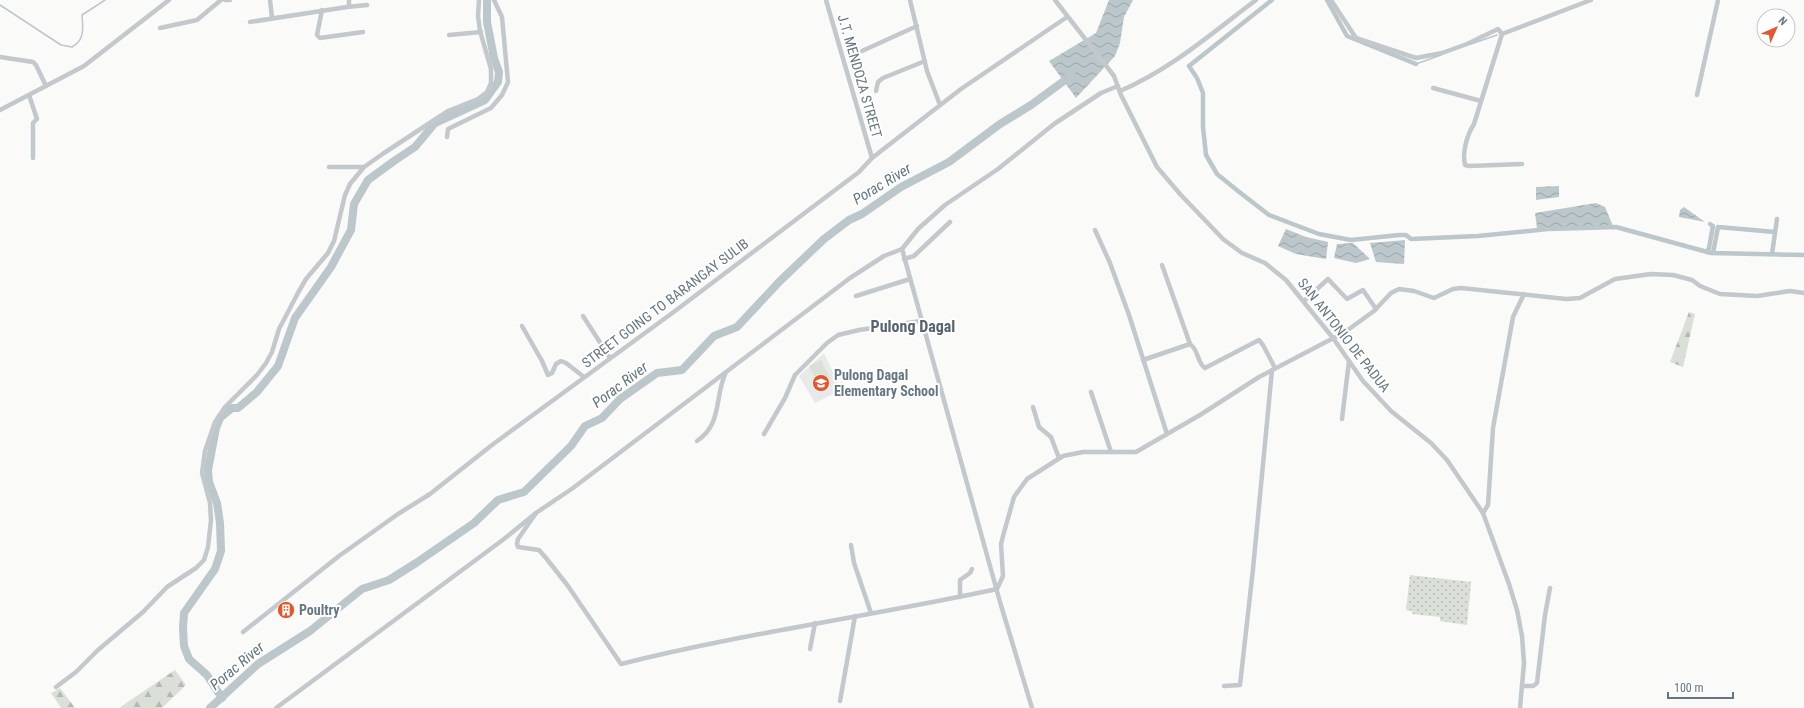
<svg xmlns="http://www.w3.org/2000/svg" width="1804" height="708" viewBox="0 0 1804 708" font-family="'Roboto Condensed',sans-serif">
  <defs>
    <pattern id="grass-dots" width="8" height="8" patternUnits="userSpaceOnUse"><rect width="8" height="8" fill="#dadfd7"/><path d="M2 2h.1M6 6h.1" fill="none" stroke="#b4b9b4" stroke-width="1.8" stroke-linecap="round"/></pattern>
    <pattern id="forest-firs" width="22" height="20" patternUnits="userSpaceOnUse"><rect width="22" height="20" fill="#dadfd7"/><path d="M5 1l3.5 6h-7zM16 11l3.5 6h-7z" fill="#b4b9b4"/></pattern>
    <pattern id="water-waves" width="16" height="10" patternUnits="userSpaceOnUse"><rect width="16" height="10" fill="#bbc7cb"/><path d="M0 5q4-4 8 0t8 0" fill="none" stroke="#9ca6aa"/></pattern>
  </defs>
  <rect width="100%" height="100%" fill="#fafaf8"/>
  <!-- built -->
  <path fill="#e8e9e9" d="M824,353l17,37 -26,13 -16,-27z"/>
  <!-- grass -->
  <path fill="url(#grass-dots)" d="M1410,575l61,7 -4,43 -27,-4v-4l-28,-3v-3l-6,-1z"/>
  <!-- forest -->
  <g fill="url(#forest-firs)">
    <path d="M1689,312l6,2 -12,53 -13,-5z"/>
    <path d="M175,670l11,15 -24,23h-43z"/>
    <path d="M60,688l15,20h-14l-10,-15z"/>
  </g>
  <!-- green -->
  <path fill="#dadfd7" d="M821,360l9,19 -12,6 -9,-19z"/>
  <!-- water -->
  <g fill="url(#water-waves)">
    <path d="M1109,0h24l-9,17 -4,26 -5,13 -39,42 -27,-37 47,-28z"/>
    <path d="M1559,186v11l-23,3v-13z"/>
    <path d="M1596,203l9,4 8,19 -76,2 -2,-15z"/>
    <path d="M1684,207l21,15 -26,-5 1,-7z"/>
    <path d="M1286,229l20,8 22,5 -2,17 -30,-5 -18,-8z"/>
    <path d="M1405,240l-1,24 -28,-2 -6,-19z"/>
    <path d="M1353,243l17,16 -14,4 -22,-5 3,-14z"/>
  </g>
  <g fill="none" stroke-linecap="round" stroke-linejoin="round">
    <!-- stream -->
    <g stroke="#bbc7cb" stroke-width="1.5">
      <path d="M0,5l61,40 11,2c13,-7 11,-19 10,-32l23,-15"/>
      <path d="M1471,44l26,-9"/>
      <path d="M1416,64l25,-9"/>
    </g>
    <!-- canal -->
    <g stroke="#bbc7cb" stroke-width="4.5">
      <path d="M1272,0l-83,66 8,12 6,15v34l3,28 11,19 21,17 31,24 50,19 32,6 48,-5h7l5,4 67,-3 70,-7 68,-2 95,26 93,2"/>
      <path d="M1327,0l20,36 69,28"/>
      <path d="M1707,252l2,-4 4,-22 -3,-2"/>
      <path d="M1713,253l5,-26 57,5"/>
      <path d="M1772,254l5,-35"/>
    </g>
    <!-- river -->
    <g stroke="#bbc7cb" stroke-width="8">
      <path d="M222,698l-15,-23 -18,-16 -5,-13 -1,-18 1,-15 31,-44 6,-18 -1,-28 -3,-20 -8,-21 -1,-12 8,-42 4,-10 12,-10h6l19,-16 21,-26 17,-48 36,-51 20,-37 3,-26 14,-24 26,-19 21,-14 20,-24 50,-23 13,-18 1,-10 -5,-14 -7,-36v-22"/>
      <path d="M210,708l48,-44 52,-33 52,-42 27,-9 27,-17 58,-40 24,-23 26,-8 47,-46 14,-20 17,-8 18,-19 37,-26 25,-3 32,-34 23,-9 43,-46 44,-42 25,-19 13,-6 39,-27 48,-25 51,-38 31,-19 41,-30"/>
    </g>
    <!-- minor -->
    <g stroke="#c3c8cc" stroke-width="4.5">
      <path d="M225,0h5"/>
      <path d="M270,0l2,18"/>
      <path d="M349,0v6"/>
      <path d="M826,0l46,158"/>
      <path d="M910,0l17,71 13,34"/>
      <path d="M1055,0l59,76 7,19 36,72 23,27 43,45 19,14 23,10 21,17 47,58 30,43 28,30 40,32 16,17 36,53 26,71 8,26 5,26 2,27 -4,45"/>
      <path d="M1331,0l25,38 60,20 26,-5 25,-9 31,-15 4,5 89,-34"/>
      <path d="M322,10l-5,25 3,3 43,-6"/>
      <path d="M250,22l97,-15 20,-2"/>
      <path d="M160,28l37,-8 24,-20"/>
      <path d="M1502,34l-28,90c-7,11 -12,28 -9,41l4,1 53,-2"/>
      <path d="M449,35l32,-3"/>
      <path d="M862,51l55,-25"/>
      <path d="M0,57l33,5 3,3 10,21"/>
      <path d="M1433,88l48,13"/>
      <path d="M876,91l2,-9 5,-4 42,-17"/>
      <path d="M1120,91c50,-21 92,-58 136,-91"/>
      <path d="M29,95l8,24 -4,4v35"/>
      <path d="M1697,95l21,-95"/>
      <path d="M0,110l84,-44 85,-66"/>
      <path d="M447,137l1,-8 43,-21 11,-13 6,-13 -6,-65 -8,-17"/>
      <path d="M329,167h35"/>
      <path d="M1095,230l15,33 19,52 38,119"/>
      <path d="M902,249l98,353 32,106"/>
      <path d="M904,259l10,-3 36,-34"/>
      <path d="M856,296l54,-17"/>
      <path d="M1304,301l24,-22 19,20 16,-9 13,19"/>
      <path d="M583,316l27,42"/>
      <path d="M522,326l20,35 6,14 4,-2 4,-9 5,-3 5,2 18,14"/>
      <path d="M1190,344c9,6 7,19 15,24l54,-28 4,5 12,23"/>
      <path d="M1143,360l47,-16 -28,-79"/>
      <path d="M1091,392l20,60"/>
      <path d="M1033,407l6,20 12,10 8,21"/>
      <path d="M1342,419l7,-58"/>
      <path d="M764,434l21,-36 10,-23 32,-32 11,-8 21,-5 62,-9"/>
      <path d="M697,441c26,-18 17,-44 29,-69"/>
      <path d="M536,513l-18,26 -1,5 1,3 21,3 7,8 22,28 53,78c124,-31 251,-48 376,-75l6,-13 -2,-32 2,-8 11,-39 13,-18 36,-23 20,-4h53l64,-37 59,-38 86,-45 29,-21 17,-18 8,-4 15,2 20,7 19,-9 8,-1 105,11 14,-1 35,-19 36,-5 22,1 19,5 8,6 20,8 37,2 33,-5 14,2"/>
      <path d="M1483,513l5,-8 5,-77 20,-111 11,-23"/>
      <path d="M851,545l3,18 17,50"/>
      <path d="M960,597v-17l10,-7 2,-4"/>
      <path d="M243,632l96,-76 59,-42 32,-20 62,-49 183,-134 184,-139 13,-14 89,-69 106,-72"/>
      <path d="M810,649l5,-26"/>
      <path d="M1224,686l16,-1 13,-116 19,-199"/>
      <path d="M1522,686h11l4,-3 8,-68 5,-27"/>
      <path d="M56,687l20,-15 22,-22 45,-38 24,-25 29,-19 8,-8 4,-13 3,-27 -1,-17 -8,-30 3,-22 10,-29 10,-15 32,-32 9,-12 6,-11 7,-23 20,-38 7,-12 22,-26 6,-12 11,-46 5,-11 14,-17 20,-14 64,-42 30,-12 9,-7 4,-9v-14l-11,-38 -2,-15 1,-16"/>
      <path d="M840,701l15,-85"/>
      <path d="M276,708l228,-169 32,-26 37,-25 277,-210 34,-22 18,-7 16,-20 27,-24 53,-36 56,-45 47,-31 17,-7"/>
    </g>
  </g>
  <!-- icons -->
  <defs>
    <symbol id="school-disc" viewBox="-11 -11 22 22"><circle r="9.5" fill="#e4572e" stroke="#fff"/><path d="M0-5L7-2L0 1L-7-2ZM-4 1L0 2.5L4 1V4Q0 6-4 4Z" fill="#fff"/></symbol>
    <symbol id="building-disc" viewBox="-11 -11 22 22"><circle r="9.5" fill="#e4572e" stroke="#fff"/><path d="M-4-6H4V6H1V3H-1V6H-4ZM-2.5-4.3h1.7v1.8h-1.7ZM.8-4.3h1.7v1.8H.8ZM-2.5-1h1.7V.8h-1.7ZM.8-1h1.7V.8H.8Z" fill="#fff"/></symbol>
  </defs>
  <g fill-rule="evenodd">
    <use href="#school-disc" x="811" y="373" width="20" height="20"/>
    <use href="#building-disc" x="276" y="600" width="20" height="20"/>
  </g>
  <g text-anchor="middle" stroke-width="4" stroke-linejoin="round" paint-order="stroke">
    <!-- street labels -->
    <g font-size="14" fill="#657683" stroke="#fff">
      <text transform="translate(860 76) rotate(74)" y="5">J.T. MENDOZA STREET</text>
      <text transform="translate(665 303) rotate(-37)" y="5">STREET GOING TO BARANGAY SULIB</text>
      <text transform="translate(1344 335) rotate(52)" y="5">SAN ANTONIO DE PADUA</text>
    </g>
    <!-- poi labels -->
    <g font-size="14" font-weight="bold" fill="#657683" stroke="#fff" text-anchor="start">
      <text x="834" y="380">Pulong Dagal<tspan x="834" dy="16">Elementary School</tspan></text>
      <text x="299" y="615">Poultry</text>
    </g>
    <!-- water labels -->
    <g font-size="15" font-style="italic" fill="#60757c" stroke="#fff">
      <text transform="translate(882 184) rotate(-31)" y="5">Porac River</text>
      <text transform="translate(620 385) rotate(-37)" y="5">Porac River</text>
      <text transform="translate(237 666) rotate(-40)" y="5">Porac River</text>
    </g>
    <!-- quarter labels -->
    <g font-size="16" font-weight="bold" fill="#57646e" stroke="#fff">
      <text x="913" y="332">Pulong Dagal</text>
    </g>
  </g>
  <!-- north arrow -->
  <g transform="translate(1776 28) rotate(45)"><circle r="19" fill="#ffffff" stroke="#c1c8cd"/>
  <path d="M0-3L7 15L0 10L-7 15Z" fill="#e4572e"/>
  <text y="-6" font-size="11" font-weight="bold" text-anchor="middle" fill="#657683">N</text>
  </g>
  <!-- scale -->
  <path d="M1668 692v6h65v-6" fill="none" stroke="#657683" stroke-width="2"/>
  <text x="1674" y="692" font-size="12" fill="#657683" stroke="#ffffff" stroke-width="3" paint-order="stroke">100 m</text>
</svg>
